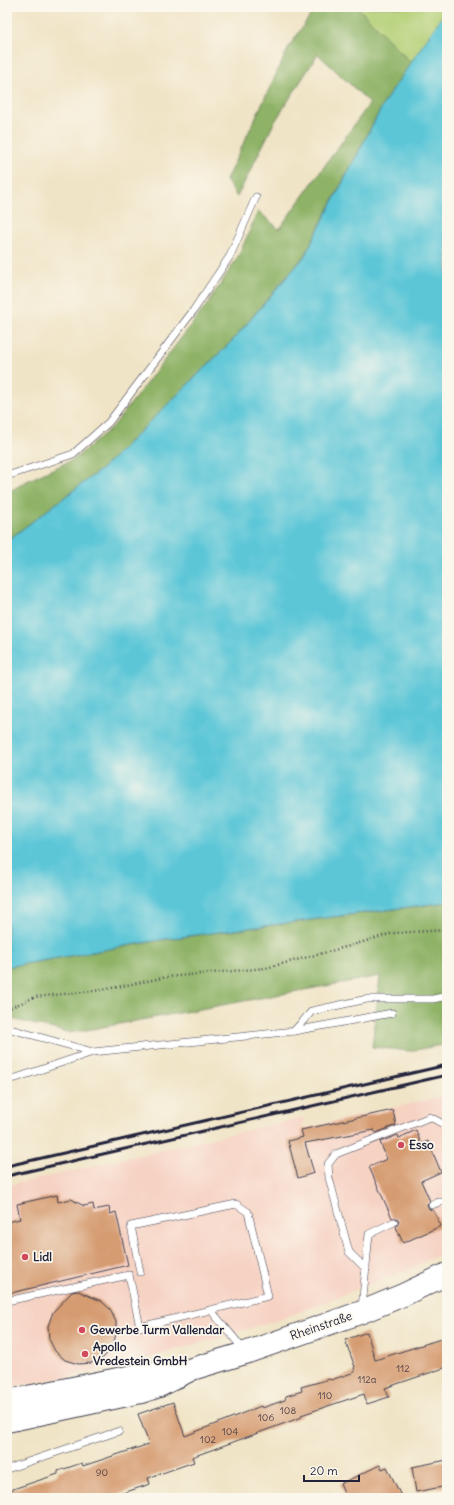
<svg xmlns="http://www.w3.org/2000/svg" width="454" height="1505" viewBox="0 0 454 1505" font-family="Delius,sans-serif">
  <rect width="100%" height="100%" fill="#fbf7ec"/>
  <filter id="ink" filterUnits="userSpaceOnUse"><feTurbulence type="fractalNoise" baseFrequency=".025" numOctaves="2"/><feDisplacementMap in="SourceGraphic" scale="8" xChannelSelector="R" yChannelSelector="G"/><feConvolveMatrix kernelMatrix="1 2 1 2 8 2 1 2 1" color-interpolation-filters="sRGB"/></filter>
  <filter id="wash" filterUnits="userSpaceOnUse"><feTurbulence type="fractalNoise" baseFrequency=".012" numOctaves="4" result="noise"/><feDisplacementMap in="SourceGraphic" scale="16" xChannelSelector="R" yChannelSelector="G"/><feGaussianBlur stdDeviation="0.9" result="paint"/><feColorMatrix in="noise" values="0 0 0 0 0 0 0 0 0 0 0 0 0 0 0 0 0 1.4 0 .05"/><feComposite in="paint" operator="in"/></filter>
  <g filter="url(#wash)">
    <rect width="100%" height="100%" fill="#f0e4c6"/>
    <!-- built -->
    <path fill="#f6d2c3" d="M447,1095v156l-38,18 -133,52 -138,40 -74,17 -57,9v-201l297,-69 -2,12z"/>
    <!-- green -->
    <path fill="#b3cf75" stroke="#6a7858" d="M357,7h90v2l-36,54z"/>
    <!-- forest -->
    <g fill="#8eb266" stroke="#586a50">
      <path d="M316,7h41l54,56 -26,38 -81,155 -72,85 -129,127 -91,69 -5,3v-47l20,-12 47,-22 14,-11 27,-24 94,-122 30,-47 19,-44 21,18 91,-126 -52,-49 -44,69 -37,74 -11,-17 63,-133z"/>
      <path d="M447,902v142l-37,7 -38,-4 8,-71 -310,57 -63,-15v-51l159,-28z"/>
    </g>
    <!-- water -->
    <path fill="#5cc6d7" stroke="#3f7489" d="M447,9v893l-281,37 -159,28v-427l5,-3 91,-69 129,-127 72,-84 81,-156z"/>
    <g id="blocks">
      <!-- building -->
      <g fill="#d59b71">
        <path d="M393,1110l3,15 -20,8 -2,-3 -69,13 9,30 -16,5 -10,-37 15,-4 -2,-7z"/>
        <path d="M416,1130l5,14 7,-3 13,31 -20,9 9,20 -3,3 1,3 1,2 4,1 8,16 -38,17 -7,-16 2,-3 1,-4 -3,-2h-4l-23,-51 18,-8 -7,-17 18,-7 1,3z"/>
        <path d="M57,1195l1,7 13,-3 13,7 9,-2 1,6 15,-3 1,7 6,-2 12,53 -121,29v-72l13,-3 -3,-15z"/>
        <path d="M78,1291l23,10 9,8 6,13v12l-4,14 -8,9 -13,6 -13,1 -13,-4 -10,-9 -6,-12 -1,-13 5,-14 19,-20z"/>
        <path d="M367,1332l8,28 72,-23v30l-62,21 4,9 -22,7 -3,-10 -63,21 1,2 -110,40 2,5 -46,16 2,6 -42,14h-101v-7l51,-17v-3l24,-8 1,3 66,-22 -11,-30 35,-12 12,34 76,-30 1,2 23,-8 1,-4 16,-5 -1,-4 29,-8 1,1 24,-8 -1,-4 1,-1 -10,-27z"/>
        <path d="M447,1460v26l-31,6 -4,-25z"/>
        <path d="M380,1465l2,4 5,-2 15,31h-56l-6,-14z"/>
      </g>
    </g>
  </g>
  <g filter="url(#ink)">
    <use href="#blocks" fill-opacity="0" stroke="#413f50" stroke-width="1"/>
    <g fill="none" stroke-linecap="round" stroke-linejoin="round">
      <defs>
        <g id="lane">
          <path d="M7,476l66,-22 36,-32 84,-111 37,-55 26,-59"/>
          <path d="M7,1028l86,24"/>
          <path d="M294,1031l18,-20 55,-12h66l14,-3"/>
          <path d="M7,1079l9,-1 77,-26 201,-21 98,-18"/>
          <path d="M432,1205l7,-3h8"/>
          <path d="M366,1269l-17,-17 -20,-74 -1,-14 8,-10 94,-37 17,9"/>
          <path d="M7,1301l122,-26 11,52 128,-31 -20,-84 -12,-8 -105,22 9,46"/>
          <path d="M362,1308l7,-74 25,-12"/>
          <path d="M211,1310c10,14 23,26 33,41"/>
          <path d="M7,1469l112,-38"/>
        </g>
        <g id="primary">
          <path d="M7,1401l131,-26 37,-4"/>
          <path d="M7,1421l134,-29 18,-6 33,-17 53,-16 117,-41 41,-17 44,-21"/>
        </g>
      </defs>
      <!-- lane casing -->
      <use href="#lane" stroke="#413f50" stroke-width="8"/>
      <!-- primary casing -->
      <use href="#primary" stroke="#413f50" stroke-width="24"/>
      <!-- path -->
      <path stroke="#413f50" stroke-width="2.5" stroke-dasharray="1 3" stroke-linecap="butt" d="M7,1009l28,-12 67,-7 65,-13 99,-9 80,-21 47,-14 54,-3"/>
      <!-- lane -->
      <use href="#lane" stroke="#fff" stroke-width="7"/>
      <!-- primary -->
      <use href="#primary" stroke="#fff" stroke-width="22"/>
      <!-- rail -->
      <g stroke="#22223b" stroke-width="3">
        <path d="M7,1166l440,-101"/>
        <path d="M7,1176l440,-101"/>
      </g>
    </g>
  </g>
  <!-- markers -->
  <g fill="#d1495b" stroke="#fbf7ec" stroke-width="1.5">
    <circle cx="401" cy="1145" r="4"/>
    <circle cx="25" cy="1257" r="4"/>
    <circle cx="82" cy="1330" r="4"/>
    <circle cx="85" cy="1354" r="4"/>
  </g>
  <g text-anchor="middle" stroke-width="3.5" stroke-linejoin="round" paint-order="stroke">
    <!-- number labels -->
    <g font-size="10" fill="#4f4048">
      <text x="403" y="1372">112</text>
      <text x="367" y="1383">112a</text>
      <text x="325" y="1399">110</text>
      <text x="288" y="1414">108</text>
      <text x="266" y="1421">106</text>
      <text x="230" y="1435">104</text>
      <text x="208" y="1443">102</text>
      <text x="102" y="1476">90</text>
    </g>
    <!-- poi labels -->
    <g font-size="12" font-weight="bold" fill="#22223b" stroke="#fbf7ec" text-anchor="start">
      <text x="409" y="1149">Esso</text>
      <text x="33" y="1261">Lidl</text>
      <text x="90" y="1334">Gewerbe Turm Vallendar</text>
      <text x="93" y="1351">Apollo<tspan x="93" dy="14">Vredestein GmbH</tspan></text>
    </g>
    <!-- street labels -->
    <g font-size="12" fill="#22223b" stroke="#fbf7ec">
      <text transform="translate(321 1326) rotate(-19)" y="4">Rheinstraße</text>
    </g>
  </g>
  <!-- margin -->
  <rect width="454" height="1505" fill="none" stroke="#fbf7ec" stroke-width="24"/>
  <!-- scale -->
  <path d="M304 1475v6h55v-6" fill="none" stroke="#22223b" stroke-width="2"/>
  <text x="310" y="1475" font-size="12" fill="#22223b" stroke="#fbf7ec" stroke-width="3" paint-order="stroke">20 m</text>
</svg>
